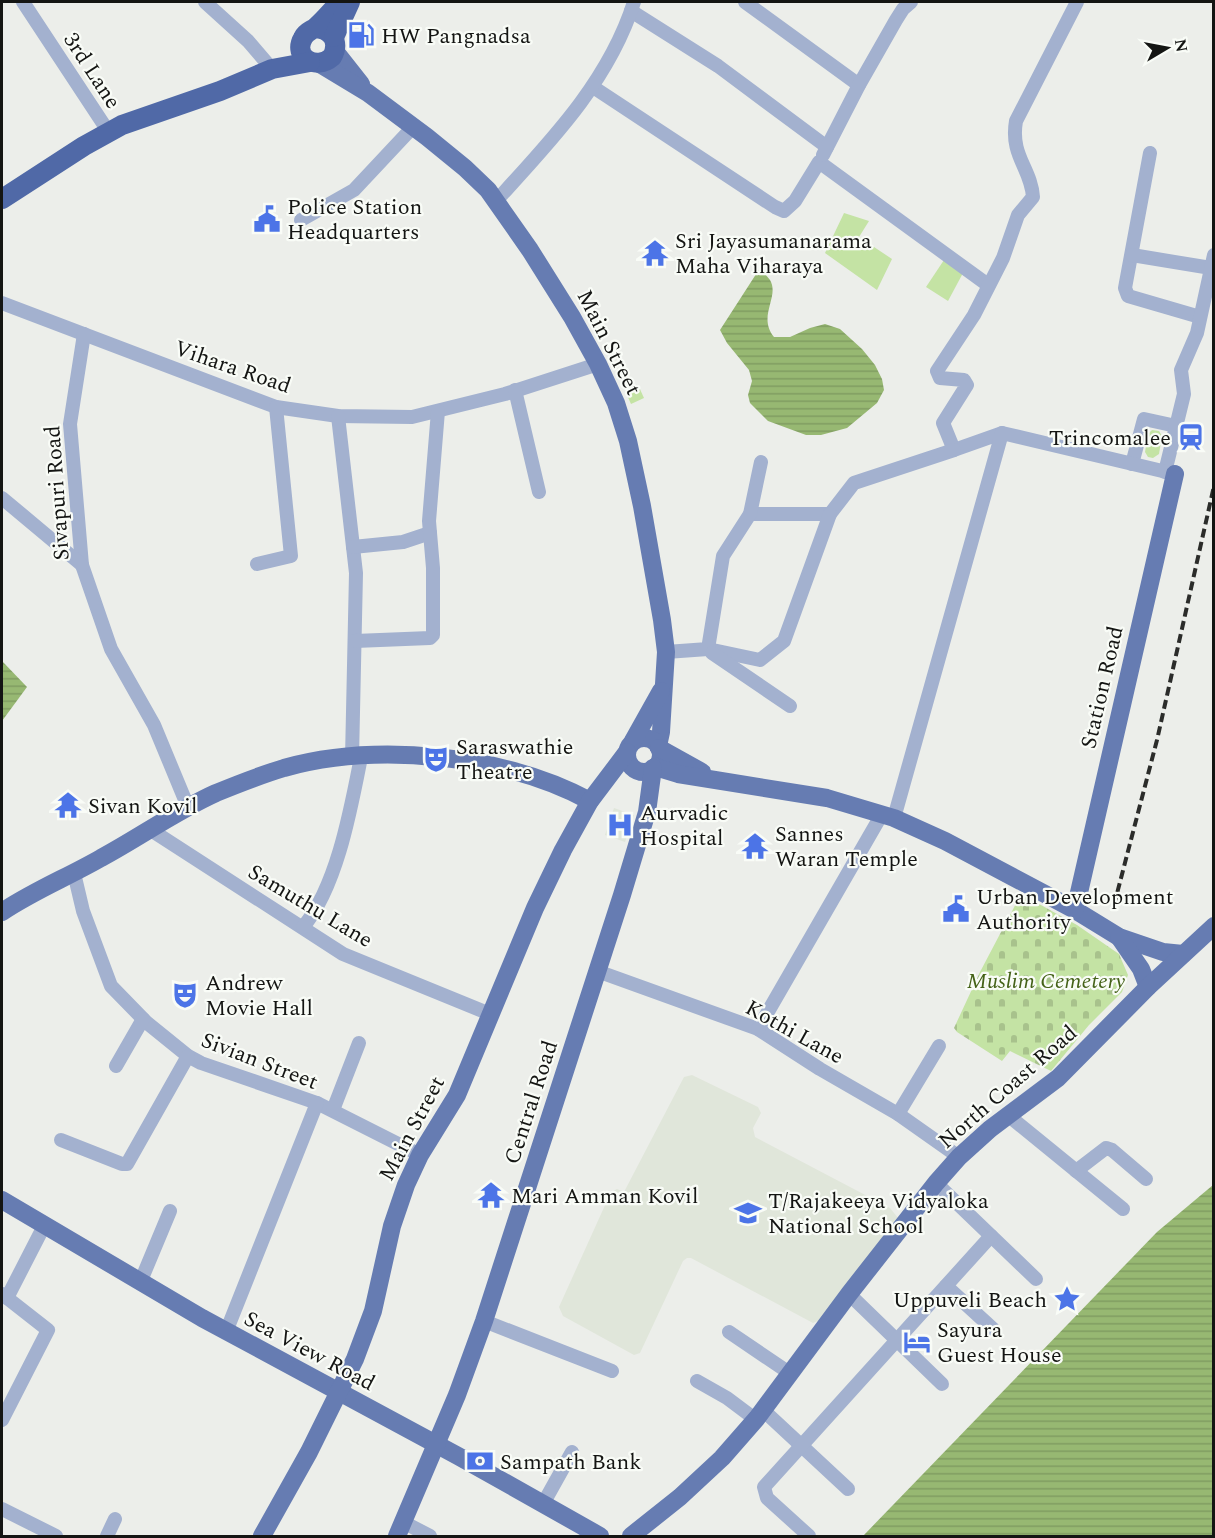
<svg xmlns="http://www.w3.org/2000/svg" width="1215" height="1538" viewBox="0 0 1215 1538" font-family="Spectral,serif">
  <defs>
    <pattern id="cemetery-stones" width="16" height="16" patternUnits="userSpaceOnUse" patternTransform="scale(1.5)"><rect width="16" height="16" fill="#c4e3a4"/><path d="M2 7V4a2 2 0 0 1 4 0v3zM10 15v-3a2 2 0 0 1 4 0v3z" fill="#a8c28c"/></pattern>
    <pattern id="water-rules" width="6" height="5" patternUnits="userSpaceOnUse" patternTransform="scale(1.5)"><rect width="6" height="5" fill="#97b872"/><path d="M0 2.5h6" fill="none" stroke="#819d62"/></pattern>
  </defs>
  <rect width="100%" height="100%" fill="#eceeea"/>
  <!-- built -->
  <g fill="#e0e6da">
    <path d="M614,808l20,7 -9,27 -20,-7z"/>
    <path d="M692,1075l66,32 3,6 -8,15 2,9 135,71 8,10 -78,102 -7,3 -122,-65h-4l-4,3 -43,92 -6,2 -71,-39 -4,-9 52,-115 6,-3 7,3 60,-115z"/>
  </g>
  <!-- green -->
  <g fill="#c4e3a4">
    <path d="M844,213l25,8 -10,16 33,22 -15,31 -52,-37z"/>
    <path d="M944,260l19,13 -15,28 -22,-14z"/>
    <path d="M639,387l5,11 -13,6 -5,-11z"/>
    <path d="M1152,430l7,1 3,5 -3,18 -6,4 -5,-1 -3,-5 3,-18z"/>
  </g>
  <!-- cemetery -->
  <path fill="url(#cemetery-stones)" d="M1021,894l56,31 42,29 9,21 -6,17 -33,33 -38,46 -41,-20 -8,10 -45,-29 -3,-4 26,-56z"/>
  <!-- water -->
  <g fill="url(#water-rules)">
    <path d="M760,268c3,4 7,8 10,12 10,17 -13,36 4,57h16l20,-9 15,-4 15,5 22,20 13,16 7,14 2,11 -7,13 -30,25 -26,7h-15l-38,-14 -18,-18 -2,-8 4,-14 -3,-11 -22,-27 -7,-13z"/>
    <path d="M2,661l25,26 -25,34z"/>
    <path d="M1213,1185v351h-350l294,-304z"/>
  </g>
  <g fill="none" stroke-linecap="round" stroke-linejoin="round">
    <!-- minor -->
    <g stroke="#a3b1cf" stroke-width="14">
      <path d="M23,2l85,129"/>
      <path d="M205,2l43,39 24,28"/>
      <path d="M745,2l114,83"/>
      <path d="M631,11l87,55 109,81"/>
      <path d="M593,87l182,120 9,4 11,-10 24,-39 169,123"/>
      <path d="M1150,153l-25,135 3,8 72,21"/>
      <path d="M823,155l36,-70 37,-65 7,-11 8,-7"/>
      <path d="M496,201c55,-60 113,-120 138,-199"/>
      <path d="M301,220l53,-30 59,-63"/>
      <path d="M1132,255l79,13"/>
      <path d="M2,303l274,104 62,9 74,1 93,-23 93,-30"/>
      <path d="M84,334l-14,90 12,141 29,84 43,76 34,82"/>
      <path d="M515,390l24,102"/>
      <path d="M338,416l18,157 -4,185"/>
      <path d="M1002,433l-48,17 -11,-27 24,-38 -3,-5 -24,-2 -3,-7 37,-56 29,-57 15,-43 15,-18c-2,-29 -23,-41 -17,-76l61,-119"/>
      <path d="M1132,464l12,-45 32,7"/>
      <path d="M1165,472l19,-78 -3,-24 16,-37 17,-78"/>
      <path d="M2,498l80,67"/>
      <path d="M750,514h80l24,-31 100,-33"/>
      <path d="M353,547l50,-5 27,-9"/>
      <path d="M257,564l34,-8 -15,-149"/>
      <path d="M355,641l75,-3 3,-3v-67l-4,-47 9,-110"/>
      <path d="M708,649l52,11 24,-19 46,-127"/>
      <path d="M666,652l42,-3 15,-93 27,-42 11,-52"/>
      <path d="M712,653l78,53"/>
      <path d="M894,818l108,-385 173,41"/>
      <path d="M151,830l192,124 147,60"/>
      <path d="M74,873l9,38 28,75 35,36 42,34 13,7 116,40 103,52"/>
      <path d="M303,927c34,-40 48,-119 58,-170"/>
      <path d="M597,971l161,58 62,40 78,45 61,43"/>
      <path d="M758,1029l124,-215"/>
      <path d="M116,1066l27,-47"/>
      <path d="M333,1110l26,-67"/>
      <path d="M898,1114l41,-68"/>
      <path d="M1009,1116l114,93"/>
      <path d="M61,1140l61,24h5l61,-108"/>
      <path d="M1076,1171l30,-23 6,2 34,29"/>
      <path d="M936,1183l100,96"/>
      <path d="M140,1283l30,-72"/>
      <path d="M946,1286l47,43"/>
      <path d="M2,1294l46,36 -46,90"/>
      <path d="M849,1294l93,90"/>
      <path d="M7,1298l38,-74"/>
      <path d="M484,1321l128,50"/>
      <path d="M226,1332l91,-229"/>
      <path d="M729,1332l62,42"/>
      <path d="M697,1381l30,17 28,21"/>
      <path d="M763,1410l85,79"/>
      <path d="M543,1504l29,-52"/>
      <path d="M2,1509l54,27"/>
      <path d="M403,1522l27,14"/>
      <path d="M107,1536l8,-17"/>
      <path d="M809,1536l-42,-38 -3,-11 227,-251"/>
    </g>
    <!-- major -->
    <g stroke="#667cb2" stroke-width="18">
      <path d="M335,51l26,33"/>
      <path d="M320,64l48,29 59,44 38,31 23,22 42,60 42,67 26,47 18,39 12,38 14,65 20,114 4,32 -5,80 -3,14"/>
      <circle cx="644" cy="755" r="17"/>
      <path d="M633,741l28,-50"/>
      <path d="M659,748l43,24"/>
      <path d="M655,767l23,7 149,24 67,20 51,23 130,69 44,27 44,15 20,2"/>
      <path d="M1075,910l100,-436"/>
      <path d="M2,912c31,-21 66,-35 99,-54 39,-21 75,-47 115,-65 22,-9 45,-18 68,-25 94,-26 221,-13 306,33"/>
      <path d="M1119,937l22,32 7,18"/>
      <path d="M2,1200l200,118 256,138 142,80"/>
      <path d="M262,1536l47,-84 46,-93 18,-48 19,-85 14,-41 14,-30 37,-60 78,-187 28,-58 27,-49 37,-49"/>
      <path d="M397,1536l60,-141 27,-74 138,-426 25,-83 6,-44"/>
      <path d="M631,1536l49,-39 42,-39 35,-40 92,-124 87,-111 23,-26 31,-28 68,-51 90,-91 66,-61"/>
    </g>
    <!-- highway -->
    <g stroke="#5069a7" stroke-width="20">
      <path d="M315,28c17,1 25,14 17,29 -16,14 -40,0 -29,-19 3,-7 9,-7 14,-12 8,-7 15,-16 23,-24"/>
      <path d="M334,37l16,-35"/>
      <path d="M2,199l82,-53 38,-21 98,-34 52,-22 38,-7"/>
    </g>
    <!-- rail -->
    <path stroke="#2b2c2a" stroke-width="4" stroke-dasharray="9 4.5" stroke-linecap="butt" d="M1114,905l43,-165 57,-254"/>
  </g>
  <!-- icons -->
  <defs>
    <symbol id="fuel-bare" viewBox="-9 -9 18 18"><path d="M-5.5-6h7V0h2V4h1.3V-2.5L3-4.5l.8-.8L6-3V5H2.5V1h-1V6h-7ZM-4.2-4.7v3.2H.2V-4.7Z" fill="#4c74e7" stroke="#f9fcf7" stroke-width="2.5" paint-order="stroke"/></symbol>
    <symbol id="civic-bare" viewBox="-9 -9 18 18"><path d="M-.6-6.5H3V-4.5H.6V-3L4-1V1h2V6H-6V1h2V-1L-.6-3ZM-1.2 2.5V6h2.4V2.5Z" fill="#4c74e7" stroke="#f9fcf7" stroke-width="2.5" paint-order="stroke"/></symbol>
    <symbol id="temple-bare" viewBox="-9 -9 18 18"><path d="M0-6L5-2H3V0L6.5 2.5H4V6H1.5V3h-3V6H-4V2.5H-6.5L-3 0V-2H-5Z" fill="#4c74e7" stroke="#f9fcf7" stroke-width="2.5" paint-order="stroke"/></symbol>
    <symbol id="station-bare" viewBox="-9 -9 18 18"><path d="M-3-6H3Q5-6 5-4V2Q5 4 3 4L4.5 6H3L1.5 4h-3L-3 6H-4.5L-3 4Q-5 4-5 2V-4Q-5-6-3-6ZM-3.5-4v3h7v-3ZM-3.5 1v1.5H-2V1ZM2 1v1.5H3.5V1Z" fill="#4c74e7" stroke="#f9fcf7" stroke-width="2.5" paint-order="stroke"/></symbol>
    <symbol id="theatre-bare" viewBox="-9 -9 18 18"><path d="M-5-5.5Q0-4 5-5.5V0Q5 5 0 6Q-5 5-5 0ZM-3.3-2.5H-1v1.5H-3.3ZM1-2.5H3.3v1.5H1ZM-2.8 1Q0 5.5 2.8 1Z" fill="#4c74e7" stroke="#f9fcf7" stroke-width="2.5" paint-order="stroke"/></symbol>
    <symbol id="hospital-bare" viewBox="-9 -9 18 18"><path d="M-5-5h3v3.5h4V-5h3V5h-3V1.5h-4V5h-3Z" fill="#4c74e7" stroke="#f9fcf7" stroke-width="2.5" paint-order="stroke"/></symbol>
    <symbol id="school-bare" viewBox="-9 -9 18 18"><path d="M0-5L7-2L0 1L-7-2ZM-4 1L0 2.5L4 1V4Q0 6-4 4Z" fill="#4c74e7" stroke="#f9fcf7" stroke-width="2.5" paint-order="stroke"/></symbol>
    <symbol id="sight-bare" viewBox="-9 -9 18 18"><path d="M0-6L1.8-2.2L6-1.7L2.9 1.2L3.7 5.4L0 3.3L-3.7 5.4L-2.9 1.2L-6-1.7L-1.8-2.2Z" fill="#4c74e7" stroke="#f9fcf7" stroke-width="2.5" paint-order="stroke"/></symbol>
    <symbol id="hotel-bare" viewBox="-9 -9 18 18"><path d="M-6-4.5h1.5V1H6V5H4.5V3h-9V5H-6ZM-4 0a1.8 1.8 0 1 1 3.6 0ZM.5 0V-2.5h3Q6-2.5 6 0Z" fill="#4c74e7" stroke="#f9fcf7" stroke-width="2.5" paint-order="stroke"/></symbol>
    <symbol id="bank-bare" viewBox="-9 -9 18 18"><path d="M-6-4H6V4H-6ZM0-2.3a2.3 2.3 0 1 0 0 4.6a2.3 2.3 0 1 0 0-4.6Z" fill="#4c74e7" stroke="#f9fcf7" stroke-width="2.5" paint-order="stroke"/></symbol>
  </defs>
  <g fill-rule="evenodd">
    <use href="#fuel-bare" x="342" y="16" width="38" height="38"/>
    <use href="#civic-bare" x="248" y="200" width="38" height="38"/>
    <use href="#temple-bare" x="636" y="234" width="38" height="38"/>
    <use href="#station-bare" x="1172" y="418" width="38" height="38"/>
    <use href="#theatre-bare" x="417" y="740" width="38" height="38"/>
    <use href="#temple-bare" x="49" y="786" width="38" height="38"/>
    <use href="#hospital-bare" x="601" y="806" width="38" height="38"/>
    <use href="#temple-bare" x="736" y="827" width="38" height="38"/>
    <use href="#civic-bare" x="937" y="890" width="38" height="38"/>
    <use href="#theatre-bare" x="166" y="976" width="38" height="38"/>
    <use href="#temple-bare" x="472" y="1176" width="38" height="38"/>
    <use href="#school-bare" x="729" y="1194" width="38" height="38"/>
    <use href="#sight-bare" x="1048" y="1280" width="38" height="38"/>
    <use href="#hotel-bare" x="898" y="1323" width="38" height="38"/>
    <use href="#bank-bare" x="461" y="1442" width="38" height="38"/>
  </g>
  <g text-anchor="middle" stroke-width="4.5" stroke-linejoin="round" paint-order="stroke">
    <!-- poi labels -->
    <g font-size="22" fill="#141513" stroke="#f9fcf7" text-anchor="start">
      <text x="381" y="43">HW Pangnadsa</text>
      <text x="287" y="214">Police Station<tspan x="287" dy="25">Headquarters</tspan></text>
      <text x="675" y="248">Sri Jayasumanarama<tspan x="675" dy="25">Maha Viharaya</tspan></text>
      <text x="1171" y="445" text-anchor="end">Trincomalee</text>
      <text x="456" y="754">Saraswathie<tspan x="456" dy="25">Theatre</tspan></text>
      <text x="88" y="813">Sivan Kovil</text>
      <text x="640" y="820">Aurvadic<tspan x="640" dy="25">Hospital</tspan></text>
      <text x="775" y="841">Sannes<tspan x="775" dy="25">Waran Temple</tspan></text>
      <text x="976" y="904">Urban Development<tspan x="976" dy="25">Authority</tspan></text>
      <text x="205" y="990">Andrew<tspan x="205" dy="25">Movie Hall</tspan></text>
      <text x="511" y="1203">Mari Amman Kovil</text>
      <text x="768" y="1208">T/Rajakeeya Vidyaloka<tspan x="768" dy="25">National School</tspan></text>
      <text x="1047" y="1307" text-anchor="end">Uppuveli Beach</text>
      <text x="937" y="1337">Sayura<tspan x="937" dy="25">Guest House</tspan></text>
      <text x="500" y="1469">Sampath Bank</text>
    </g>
    <!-- street labels -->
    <g font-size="22" fill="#141513" stroke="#f9fcf7">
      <text transform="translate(93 70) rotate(57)" y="8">3rd Lane</text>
      <text transform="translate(610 342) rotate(63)" y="8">Main Street</text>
      <text transform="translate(233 366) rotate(19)" y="8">Vihara Road</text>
      <text transform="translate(56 493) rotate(-94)" y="8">Sivapuri Road</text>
      <text transform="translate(1101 687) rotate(-77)" y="8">Station Road</text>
      <text transform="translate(311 905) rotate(31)" y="8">Samuthu Lane</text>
      <text transform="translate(795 1031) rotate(29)" y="8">Kothi Lane</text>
      <text transform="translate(260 1060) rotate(21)" y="8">Sivian Street</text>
      <text transform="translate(1007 1086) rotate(-41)" y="8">North Coast Road</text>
      <text transform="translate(530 1102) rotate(-72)" y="8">Central Road</text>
      <text transform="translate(411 1128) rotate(-62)" y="8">Main Street</text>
      <text transform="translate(310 1350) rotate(28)" y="8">Sea View Road</text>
    </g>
    <!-- park labels -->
    <g font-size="22" font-style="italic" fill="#446218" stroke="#f9fcf7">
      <text x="1046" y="988">Muslim Cemetery</text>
    </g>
  </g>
  <!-- border -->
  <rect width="1215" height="1538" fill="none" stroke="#141513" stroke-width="6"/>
  <!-- north arrow -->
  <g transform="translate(1167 48) rotate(80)" stroke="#f9fcf7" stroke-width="4.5" paint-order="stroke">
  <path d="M0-4.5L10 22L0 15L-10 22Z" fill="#141513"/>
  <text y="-9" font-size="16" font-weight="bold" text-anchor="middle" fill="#141513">N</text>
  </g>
</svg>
